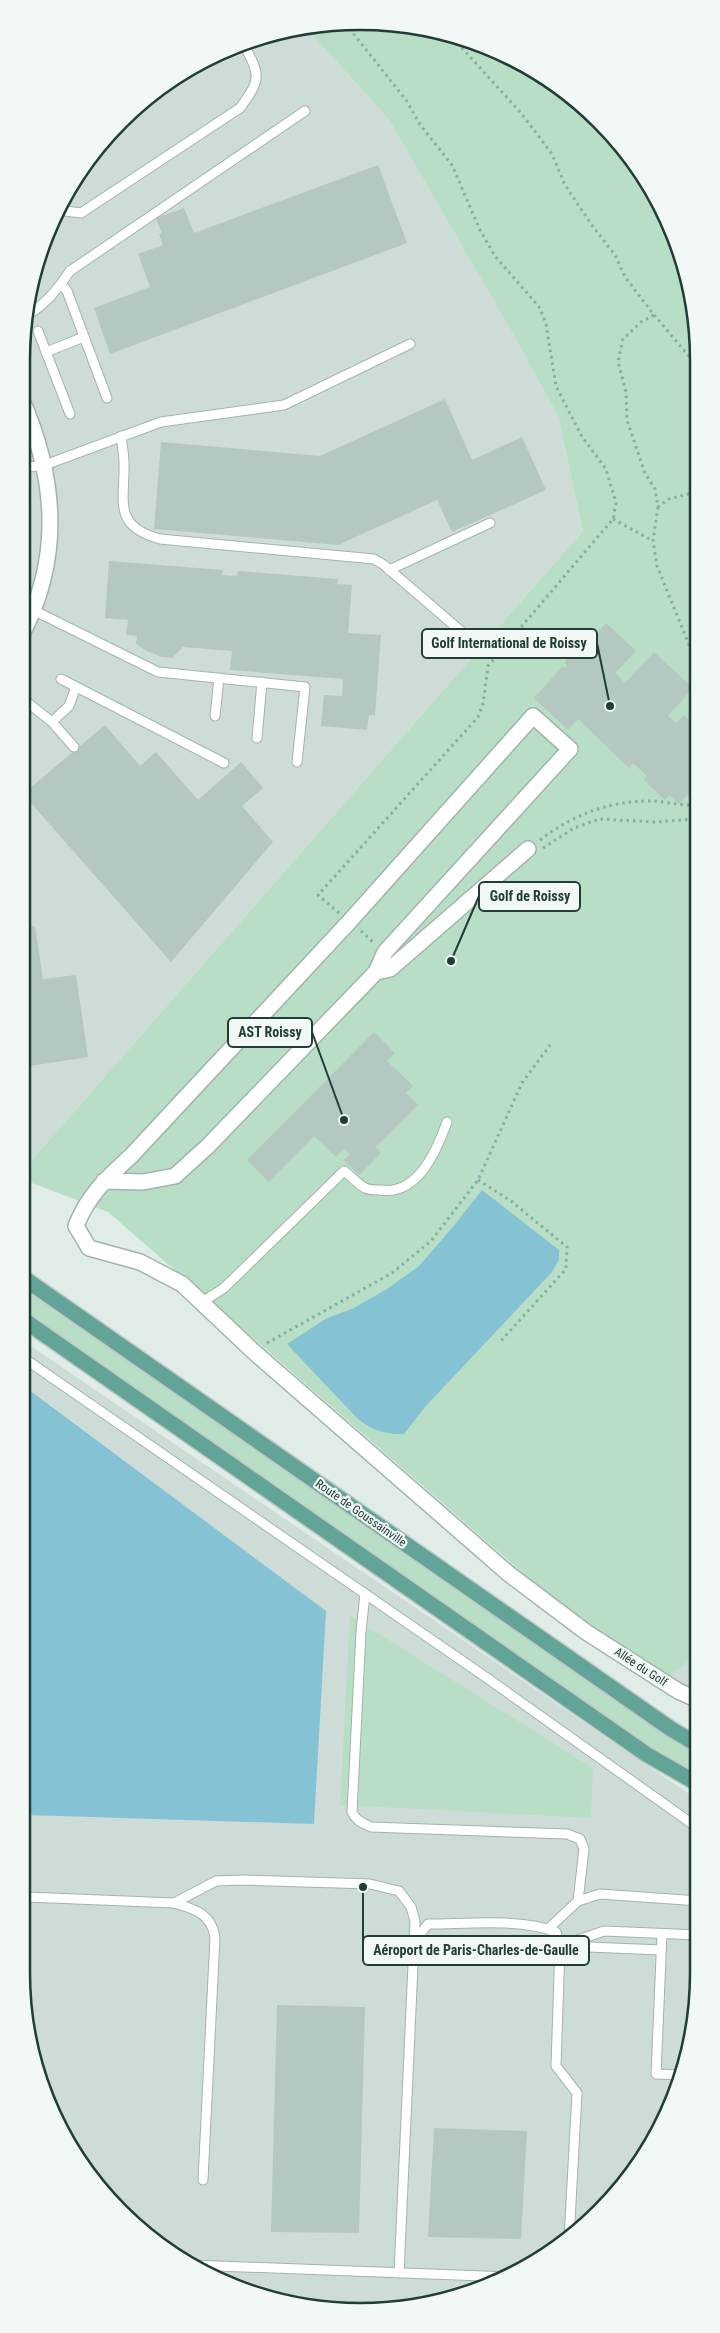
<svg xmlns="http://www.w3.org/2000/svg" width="720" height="2333" viewBox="0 0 720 2333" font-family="'Roboto Condensed',sans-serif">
  <rect width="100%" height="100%" fill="#e0ece8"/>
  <!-- built -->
  <g fill="#cedcd7">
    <path d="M305,27l83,91 125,216 45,82 25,115 -559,638 -3,-809 7,-66 19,-64 32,-58 42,-52 51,-42 59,-31 63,-19z"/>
    <path d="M25,1342l673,458 1,173 -7,66 -19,63 -31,59 -76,81 -56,35 -62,23 -66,11 -66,-2 -106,-32 -56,-35 -48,-45 -59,-95 -19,-63z"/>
    <path d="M698,1653v68l-28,-44z"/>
  </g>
  <!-- green -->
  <g fill="#b8dec5">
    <path d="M360,21l66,7 103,38 71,55 64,89 32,106 2,1337 -28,24 -107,-69 -455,-396 -84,-32v-11l559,-638 -25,-115 -45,-82 -125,-216 -83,-91z"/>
    <path d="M25,1290l673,463v22l-64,-39 -609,-425z"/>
    <path d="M350,1616l243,152 -2,50 -251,-13z"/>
  </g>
  <!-- water -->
  <g fill="#85c3d4">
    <path d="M482,1190l77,60v10l-7,12 -127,135 -21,27c-19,1 -33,-4 -48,-17l-69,-73 40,-26 25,-9 35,-20 32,-23 33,-38z"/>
    <path d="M25,1387l301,224 -12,213 -287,-9z"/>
  </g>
  <!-- building -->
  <g fill="#b5c7c1">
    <path d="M378,165l29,78 -297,111 -16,-46 56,-21 -12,-33 25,-9 -4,-11 3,-1 -6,-15 28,-10 10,25z"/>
    <path d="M445,399l27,61 50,-23 24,53 -94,42 -15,-32 -99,45 -184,-16 7,-87 159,14z"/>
    <path d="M109,561l114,9 -1,5 15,1 1,-5 100,8 -1,5 15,1 -4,48 33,2 -6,80h-6l-2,15 -46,-4 3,-31 18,1 1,-17 -113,-9 2,-19 -49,-4 -11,11 -11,-1 -16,-7 -9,-6 1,-8 -11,-1 2,-15 -23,-2z"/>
    <path d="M606,623l30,28 -21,22 10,10 29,-31 39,36 -25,28 8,7 8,-8 13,12v58l-18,19 -10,-9 -4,5 -21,-20 3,-4 -14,-13 -4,5 -51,-49 -10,11 -34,-32 29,-32 2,2 2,-3 -3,-2 10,-11 3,3z"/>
    <path d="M105,725l35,41 16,-14 42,48 43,-38 22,26 -21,18 31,36 -102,120 -148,-168z"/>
    <path d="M35,926l8,53 33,-4 12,82 -64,10 -1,-139z"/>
    <path d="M374,1032l21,21 -8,8 26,25 -7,7 12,12 -42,42 5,6 -22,22 -15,-15 6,-6 -6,-6 -8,9 -22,-21 -45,46 -22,-22z"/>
    <path d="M277,2005l88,2 -6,226 -88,-1z"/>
    <path d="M434,2128l93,3 -6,108 -93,-2z"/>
    <path d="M309,2306l42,2v2l-35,-1z"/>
  </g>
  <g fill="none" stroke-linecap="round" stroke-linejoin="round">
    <defs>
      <g id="lane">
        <path d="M58,210l23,3 159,-105c22,-30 20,-33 3,-65"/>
        <path d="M61,284l6,7 40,107"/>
        <path d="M26,316c20,-12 31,-26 44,-45l235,-160"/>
        <path d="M38,331l32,83"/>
        <path d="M46,352l38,-15"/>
        <path d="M121,436c1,9 3,18 3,27 1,38 -12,63 36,76l214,20 10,6 86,74"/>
        <path d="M22,468l23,-3 116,-43 123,-17 126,-61"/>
        <path d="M389,570l101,-47"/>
        <path d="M35,611l123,61 147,15 -8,75"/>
        <path d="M61,679l163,84"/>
        <path d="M23,699l29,23 22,25"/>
        <path d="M215,716l4,-38"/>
        <path d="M52,722l17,-16 7,-19"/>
        <path d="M257,738l5,-56"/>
        <path d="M202,1302l22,-14 120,-117c7,5 14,13 21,17 4,2 11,2 15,2 38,6 57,-40 67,-68"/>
        <path d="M25,1359l462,319 211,150"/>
        <path d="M365,1594l-4,38 -9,180c4,9 11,11 19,15l196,7 13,5 4,10 -6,52"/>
        <path d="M27,1897l147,6 42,-22 26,-1 128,4 29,7 12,16 4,14 -16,352"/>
        <path d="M174,1903c20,6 37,10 41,34l-12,243"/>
        <path d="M548,1929l30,-28 22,-7 99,7"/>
        <path d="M662,1934l-6,140 25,1"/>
        <path d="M414,1942l14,-18c38,0 94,-6 128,8l4,14 -4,120 21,27 -8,146"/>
        <path d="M560,1946l44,-15 95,4"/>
        <path d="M565,1946l96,4"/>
        <path d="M192,2265l317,12"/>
      </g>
      <g id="street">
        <path d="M21,398c35,79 42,158 1,236"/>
        <path d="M376,972l14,-3 138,-120"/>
        <path d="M104,1181l39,1 32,-6 33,-30 168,-174 9,-20 185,-203 -37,-33 -184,206 -218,234c-24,22 -43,39 -55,70l13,22 51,14 42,22 72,68 255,222 77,58 92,59 20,9"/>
      </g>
      <g id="primary">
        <path d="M25,1279l646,450 27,16"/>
        <path d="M25,1321l621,433 52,30"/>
      </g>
    </defs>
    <!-- lane casing -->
    <use href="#lane" stroke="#a3b4af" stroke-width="11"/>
    <!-- street casing -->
    <use href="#street" stroke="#a3b4af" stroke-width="18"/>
    <!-- primary casing -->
    <use href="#primary" stroke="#c1c9c7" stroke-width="18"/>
    <!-- path -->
    <g stroke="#7fb1a5" stroke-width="3" stroke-dasharray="2.5 4" stroke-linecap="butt">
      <path d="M453,38l68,75 31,41 13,31 26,39 24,31 10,22 29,38 -13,7 -18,17 -5,23 8,30 1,28 18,53 10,16 3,18 11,-8 27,-7"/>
      <path d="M654,315l35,41 7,5"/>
      <path d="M658,507l-5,34 4,25 39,96"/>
      <path d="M613,519l40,22"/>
      <path d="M540,840c34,-26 71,-40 114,-39 14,1 30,6 43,3"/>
      <path d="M543,848l31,-20 25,-9 55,3 43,-3"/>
      <path d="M339,913l-21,-18 160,-178 5,-13 5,-38 125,-147 3,-16 -10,-34 -25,-34 -25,-49 -10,-62 -6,-16 -45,-52 -15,-26 -28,-65 -31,-39 -15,-26 -61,-77"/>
      <path d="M361,931l14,13"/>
      <path d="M478,1180l33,21 56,46 -1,22 -66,73"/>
      <path d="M267,1343l125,-70 39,-32 47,-61 44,-97 28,-38"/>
    </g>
    <!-- lane -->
    <use href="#lane" stroke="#fff" stroke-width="9"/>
    <!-- street -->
    <use href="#street" stroke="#fff" stroke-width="15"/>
    <!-- primary -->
    <use href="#primary" stroke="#62a497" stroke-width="15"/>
  </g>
  <g text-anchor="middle" stroke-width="4.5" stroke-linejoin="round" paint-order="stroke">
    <!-- street labels -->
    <g font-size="12" fill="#203d37" stroke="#f1f8f5">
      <text transform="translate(361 1513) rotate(35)" y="4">Route de Goussainville</text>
      <text transform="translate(641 1667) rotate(33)" y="4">Allée du Golf</text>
    </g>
  </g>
  <!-- crop -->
  <path d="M0 0H720V2333H0ZM360 30H360A330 330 0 0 1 690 360V1973A330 330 0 0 1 360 2303H360A330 330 0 0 1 30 1973V360A330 330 0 0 1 360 30Z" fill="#f1f8f5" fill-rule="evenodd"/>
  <path fill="none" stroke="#203d37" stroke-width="2.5" d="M360 30H360A330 330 0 0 1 690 360V1973A330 330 0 0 1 360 2303H360A330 330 0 0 1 30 1973V360A330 330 0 0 1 360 30Z"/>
  <!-- callouts -->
  <path fill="none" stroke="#203d37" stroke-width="2" d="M610 706L597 643M451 961L479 896M344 1120L312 1032M363 1887L363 1950"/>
  <g fill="#203d37" stroke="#f1f8f5" stroke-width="2">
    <circle cx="610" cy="706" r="5"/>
    <circle cx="451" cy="961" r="5"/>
    <circle cx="344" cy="1120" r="5"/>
    <circle cx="363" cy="1887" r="5"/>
  </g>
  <g fill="#f1f8f5" stroke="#203d37" stroke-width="2">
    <rect x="422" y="629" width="175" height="29" rx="5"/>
    <rect x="479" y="882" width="101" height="29" rx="5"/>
    <rect x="228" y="1018" width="84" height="29" rx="5"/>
    <rect x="363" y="1936" width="226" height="29" rx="5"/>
  </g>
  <g font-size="14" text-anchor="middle" font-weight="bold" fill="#203d37">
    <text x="509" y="648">Golf International de Roissy</text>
    <text x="530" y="901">Golf de Roissy</text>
    <text x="270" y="1037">AST Roissy</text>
    <text x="476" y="1955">Aéroport de Paris-Charles-de-Gaulle</text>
  </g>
</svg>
